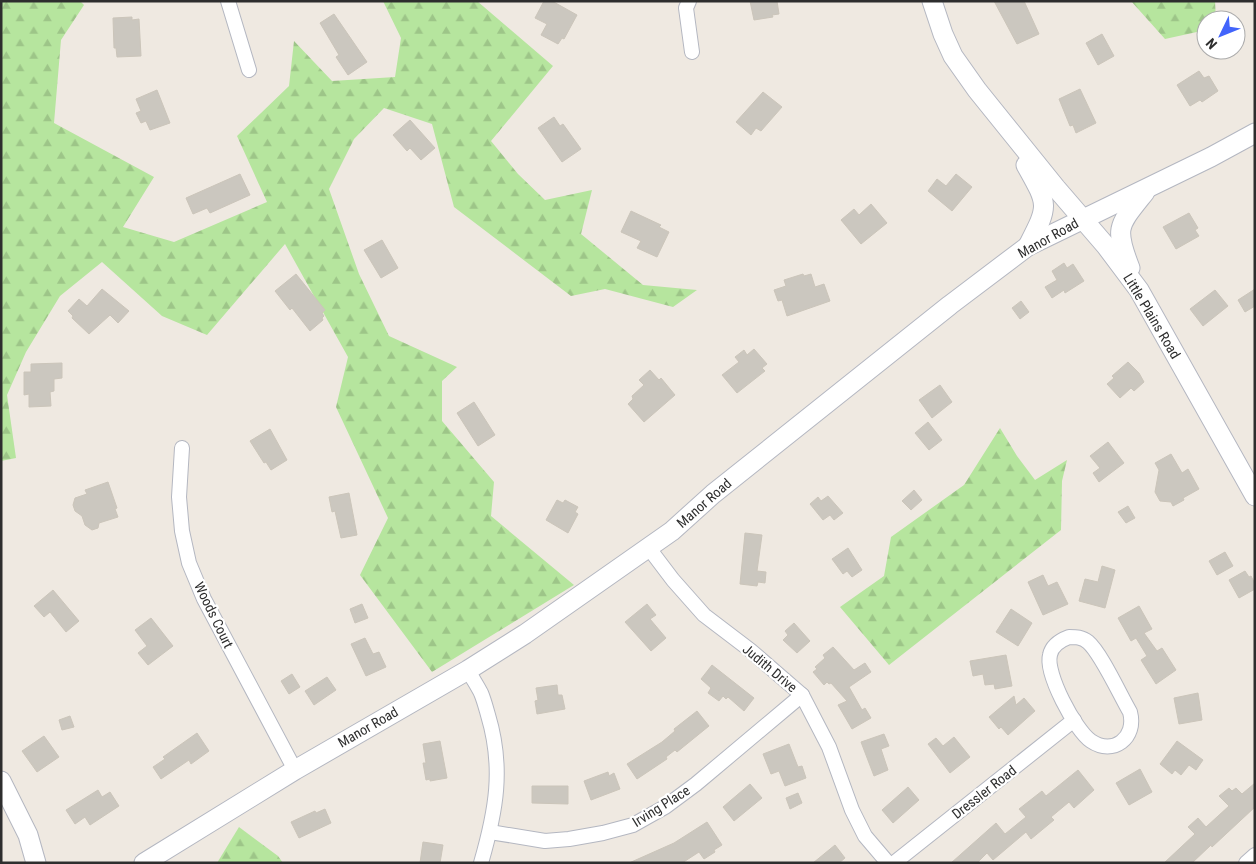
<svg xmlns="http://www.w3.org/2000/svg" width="1256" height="864" viewBox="0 0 1256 864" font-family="'Roboto Condensed',sans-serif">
  <defs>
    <pattern id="forest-firs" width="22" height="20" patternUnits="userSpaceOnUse" patternTransform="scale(1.25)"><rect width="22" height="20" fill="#b6e59e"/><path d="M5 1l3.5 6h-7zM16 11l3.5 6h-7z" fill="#9dc588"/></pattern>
  </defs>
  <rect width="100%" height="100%" fill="#efe9e1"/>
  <!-- forest -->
  <g fill="url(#forest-firs)">
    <path d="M1,1h79l4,4 -23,35 -7,83 100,54 -31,50 51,15 93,-40 -30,-66 52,-50 5,-45 38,40 63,-4 6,-39 -18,-37h94l76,65 -62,75 27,33 27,26 47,-10 -11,44 62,51 54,5 -24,17 -68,-18 -34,7 -117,-89 -22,-83 -48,-16 -30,31 -25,50 30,85 30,62 68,31 -15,14v40l52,61 -3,34 83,69 -142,87 -72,-97 28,-57 -52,-111 12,-50 -63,-113 -78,91 -45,-19 -60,-54 -42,34 -34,56 -19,43 9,63 -15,3z"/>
    <path d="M1131,1h84l1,19h-10v10l-41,9z"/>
    <path d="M1000,428l17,28 18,24 32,-20 -5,21 -1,49 -172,135 -49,-58 44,-31 7,-39 73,-52z"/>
    <path d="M239,827l39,29 5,7h-66z"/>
  </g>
  <!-- building -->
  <g fill="#cbc7bf" stroke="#cbc5ba">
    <path d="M544,1h8l25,14 -13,24 -2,-1 -4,6 -17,-9 6,-11 -12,-6z"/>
    <path d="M750,1h27l2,13 -7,1 1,2 -19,3z"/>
    <path d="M994,1h30l15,33 -22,10z"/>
    <path d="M334,14l33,48 -19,13 -12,-18 3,-2 -19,-32z"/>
    <path d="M132,17v3l7,-1 2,37 -24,1 -1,-9h-2l-1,-30z"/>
    <path d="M1102,34l12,22 -16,9 -12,-22z"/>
    <path d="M1199,71l5,7 5,-2 9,15 -16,11 -2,-2 -10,6 -13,-21z"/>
    <path d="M1080,89l16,34 -20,10 -3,-8 -3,1 -11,-27z"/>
    <path d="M157,90l13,33 -20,7 -4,-9 -5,2 -5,-10 5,-2 -5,-12z"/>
    <path d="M763,92l19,15 -21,24 -5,-3 -5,7 -15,-13z"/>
    <path d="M554,117l6,9 3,-2 18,25 -19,13 -24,-34z"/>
    <path d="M410,120l25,28 -14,12 -11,-12 -3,3 -14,-16z"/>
    <path d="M240,174l10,21 -40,18 -3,-5 -14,6 -7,-16z"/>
    <path d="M956,174l16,13 -20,24 -24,-20 9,-12 9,7z"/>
    <path d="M871,204l16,19 -26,21 -20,-24 13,-11 5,6z"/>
    <path d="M631,211l30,14 -2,2 10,5 -12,25 -20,-9 4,-7 -20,-9z"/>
    <path d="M1189,213l9,15 -3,2 4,6 -23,13 -13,-22z"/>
    <path d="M382,240l16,28 -17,10 -17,-28z"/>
    <path d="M1064,263l3,5 6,-4 11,17 -19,12 -1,-3 -12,8 -7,-11 12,-7 -5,-9z"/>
    <path d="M296,274l29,36 -3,3 2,3 -2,2 1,2 -13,11 -18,-23 -2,2 -15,-19z"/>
    <path d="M803,274l1,2 7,-2 4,13 9,-3 6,17 -43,15 -5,-16 -4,1 -4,-11 12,-4 -2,-6z"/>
    <path d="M102,289l27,22 -11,12 -8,-8 -21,19 -17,-16 1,-2 -5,-5 11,-12 8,7z"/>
    <path d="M1255,289v17l-10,6 -7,-12z"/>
    <path d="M1215,290l13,16 -25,20 -13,-17z"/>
    <path d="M1021,301l8,11 -9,7 -8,-11z"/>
    <path d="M754,349l13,15 -5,4 3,3 -28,22 -15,-18 17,-13 -4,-5 9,-7 3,5z"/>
    <path d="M1128,362l11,11 5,9 -10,9 -3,-3 -11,10 -13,-14 7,-6 -2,-2z"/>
    <path d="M62,363v15l-8,1v12l-4,1 1,14 -22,1v-13l-5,1v-23h7v-8z"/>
    <path d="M650,370l9,10 2,-2 14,17 -31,27 -16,-18 5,-5 -1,-3 12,-11 -5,-5z"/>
    <path d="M940,385l12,17 -20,16 -13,-18z"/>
    <path d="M474,402l21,33 -17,11 -21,-33z"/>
    <path d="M928,422l14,18 -13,10 -14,-17z"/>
    <path d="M270,429l17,31 -16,10 -5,-8 -2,1 -14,-22z"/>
    <path d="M1108,442l16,21 -25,19 -6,-9 7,-5 -10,-12z"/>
    <path d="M1171,454l11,19 6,-4 11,20 -16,9 1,2 -11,6 -2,-4 -11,-1 -5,-9 4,-22 -4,-7z"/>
    <path d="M108,482l9,26 -2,1 3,8 -19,6 -1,5 -6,2 -7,-5 -3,-9 -7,-5 -2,-6 2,-7 12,-4 -2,-4z"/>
    <path d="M914,490l8,10 -11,10 -9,-9z"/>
    <path d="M349,493l8,42 -16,3 -6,-27 -3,1 -3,-15z"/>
    <path d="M828,496l15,17 -9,7 -4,-5 -7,5 -13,-16 8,-7 3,4z"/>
    <path d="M557,500l6,3 2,-3 13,7 -3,5 3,2 -10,19 -22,-13z"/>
    <path d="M1128,506l7,12 -9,5 -8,-11z"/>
    <path d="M745,533l17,2 -5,36 9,1 -1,11 -7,-1 -1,4 -17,-2z"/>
    <path d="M848,548l14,22 -10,7 -5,-6 -4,3 -11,-15z"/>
    <path d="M1225,552l8,14 -16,9 -8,-14z"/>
    <path d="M1102,566l13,4 -10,38 -26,-7 6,-22 13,3z"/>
    <path d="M1245,571l4,6 2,-1 4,8v5l-16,9 -10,-18z"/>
    <path d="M1043,575l5,11 9,-4 11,22 -25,11 -15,-33z"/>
    <path d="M53,590l26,31 -13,11 -16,-20 -6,5 -10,-11z"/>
    <path d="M362,604l6,14 -13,5 -5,-14z"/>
    <path d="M647,604l9,11 -6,4 16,19 -15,13 -26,-29z"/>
    <path d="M1139,606l13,23 -8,4 13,18 5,-3 14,22 -20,14 -15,-24 6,-4 -11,-18 -5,3 -13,-23z"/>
    <path d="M1011,609l21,14 -14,23 -22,-14z"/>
    <path d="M151,618l22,28 -25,19 -10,-12 9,-7 -12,-16z"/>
    <path d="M794,623l16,18 -13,12 -14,-13 5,-5 -3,-4z"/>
    <path d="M365,638l8,16 6,-2 7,15 -20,9 -15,-32z"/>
    <path d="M833,647l21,23 11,-7 6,9 -22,15 13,23 3,-2 6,10 -19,11 -14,-24 9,-4 -16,-18 -2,1 -2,-2 -3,3 -11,-13 4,-3 -2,-2 10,-9 -2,-3z"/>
    <path d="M1006,655l6,31 -17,3 -1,-5 -9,1 -2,-11 -10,2 -3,-15z"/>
    <path d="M712,665l42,33 -10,13 -16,-14 -2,2 -3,-3 -4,5 -11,-8 3,-5 -10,-9z"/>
    <path d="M292,674l8,13 -11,7 -8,-13z"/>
    <path d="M327,677l9,13 -22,15 -9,-14z"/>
    <path d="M557,685l1,10h4l3,14 -28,5 -2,-13 3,-1 -2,-12z"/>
    <path d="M1198,693l4,27 -23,4 -5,-26z"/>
    <path d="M1014,696l2,9 8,-7 11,13 -27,24 -7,-8 -2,2 -10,-12z"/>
    <path d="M697,711l12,15 -32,26 -2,-2 -9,7 1,2 -30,20 -10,-15 35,-22 13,-11 -1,-2z"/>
    <path d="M70,716l4,11 -12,3 -3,-10z"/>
    <path d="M197,733l12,18 -18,13 -2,-4 -28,19 -8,-12 12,-8 -2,-2z"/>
    <path d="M884,734l5,12 -8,3 7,21 -14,6 -13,-34z"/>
    <path d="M44,736l15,21 -22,15 -15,-21z"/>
    <path d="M954,737l16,20 -20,16 -22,-29 8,-6 7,8z"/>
    <path d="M440,741l7,37 -17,3v-2l-4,1 -3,-17h3l-3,-19z"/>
    <path d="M1177,741l26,19 -7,10 -7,-5 -8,10 -6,-5 -3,4 -12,-10z"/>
    <path d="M789,744l9,23 4,-1 4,12 -21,8 -6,-15 -8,3 -8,-20z"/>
    <path d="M1140,769l12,23 -23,13 -13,-22z"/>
    <path d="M1078,770l16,20 -20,18 -5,-6 -18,15 3,3 -23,19 -5,-7 -33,28 -6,-7 -10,10h-26l45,-40 9,11 21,-17 -7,-8 23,-18 4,5z"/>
    <path d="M608,772l1,4 5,-3 6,16 -29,11 -7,-19z"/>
    <path d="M1255,783v24l-43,40 -1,-2 -19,18h-28l31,-29 -7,-7 10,-9 8,9 23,-21 -10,-10 10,-8 3,3 4,-3 6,6z"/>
    <path d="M750,784l12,14 -28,23 -11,-14z"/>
    <path d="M532,786h36v18l-36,-1z"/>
    <path d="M908,787l11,13 -26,23 -11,-13z"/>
    <path d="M98,790l4,7 8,-5 9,14 -29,19 -5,-8 -10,7 -9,-14z"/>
    <path d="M798,793l4,10 -12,6 -4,-11z"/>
    <path d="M325,809l6,14 -32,15 -8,-16 24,-11 1,2z"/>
    <path d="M707,822l15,23 -8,5 1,2 -11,7 -5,-7 -17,11h-53l45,-20z"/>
    <path d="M423,842l20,3 -3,18h-20z"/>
    <path d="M835,845l10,13 -6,5h-26z"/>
  </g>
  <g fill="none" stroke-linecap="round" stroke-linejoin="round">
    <defs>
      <g id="street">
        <path d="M228,1l21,69"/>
        <path d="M689,1l-3,7 6,44"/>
        <path d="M182,448l-3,49 3,34 7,32 15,36 91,171"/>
        <path d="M648,547l25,33 31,35 46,35 52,45 27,52 23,63 13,26 23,27"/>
        <path d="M1069,637c7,0 13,0 19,5 13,11 32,53 42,70 7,26 -17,44 -39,29 -16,-11 -46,-68 -41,-86 2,-10 11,-15 19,-18z"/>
        <path d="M468,670c4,8 9,15 13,23 3,7 5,15 7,22 16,53 8,96 -7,148"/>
        <path d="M490,832l55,9 24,-2 34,-6 30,-8 32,-18 31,-23 106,-89"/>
        <path d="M894,863l180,-143"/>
        <path d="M1246,863l9,-8"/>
      </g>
      <g id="secondary">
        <path d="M932,1l11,33 10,22 24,34 79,98 50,58 33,44 116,206"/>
        <path d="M1026,165c23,41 23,40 2,81"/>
        <path d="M1130,268c-16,-41 -12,-42 15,-76"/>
        <path d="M1,781l27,54 8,28"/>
        <path d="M144,863l151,-93 173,-100 57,-36 147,-103 41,-37 237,-189 78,-59 183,-89 44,-24"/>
      </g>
    </defs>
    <!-- street casing -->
    <use href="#street" stroke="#b4b7c1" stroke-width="16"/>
    <!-- secondary casing -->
    <use href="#secondary" stroke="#b4b7c1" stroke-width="21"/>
    <!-- street -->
    <use href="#street" stroke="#fff" stroke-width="14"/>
    <!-- secondary -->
    <use href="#secondary" stroke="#fff" stroke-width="19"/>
  </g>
  <g text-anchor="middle" stroke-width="4.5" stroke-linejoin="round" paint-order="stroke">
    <!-- street labels -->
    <g font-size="14" fill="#2e2e2e" stroke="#fff">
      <text transform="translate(1048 238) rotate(-29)" y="5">Manor Road</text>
      <text transform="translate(1152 316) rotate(59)" y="5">Little Plains Road</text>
      <text transform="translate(704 503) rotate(-41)" y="5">Manor Road</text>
      <text transform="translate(214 615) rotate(64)" y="5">Woods Court</text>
      <text transform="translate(770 668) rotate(40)" y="5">Judith Drive</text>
      <text transform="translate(368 727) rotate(-30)" y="5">Manor Road</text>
      <text transform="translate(984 792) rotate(-38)" y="5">Dressler Road</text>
      <text transform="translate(661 806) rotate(-32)" y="5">Irving Place</text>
    </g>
  </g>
  <!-- border -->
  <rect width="1256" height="864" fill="none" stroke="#2e2e2e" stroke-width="5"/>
  <!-- north arrow -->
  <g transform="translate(1221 35) rotate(227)"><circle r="24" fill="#ffffff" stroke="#ababab"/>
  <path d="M0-4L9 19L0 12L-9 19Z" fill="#4264fb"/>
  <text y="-8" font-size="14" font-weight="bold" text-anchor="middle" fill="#2e2e2e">N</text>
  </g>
</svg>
